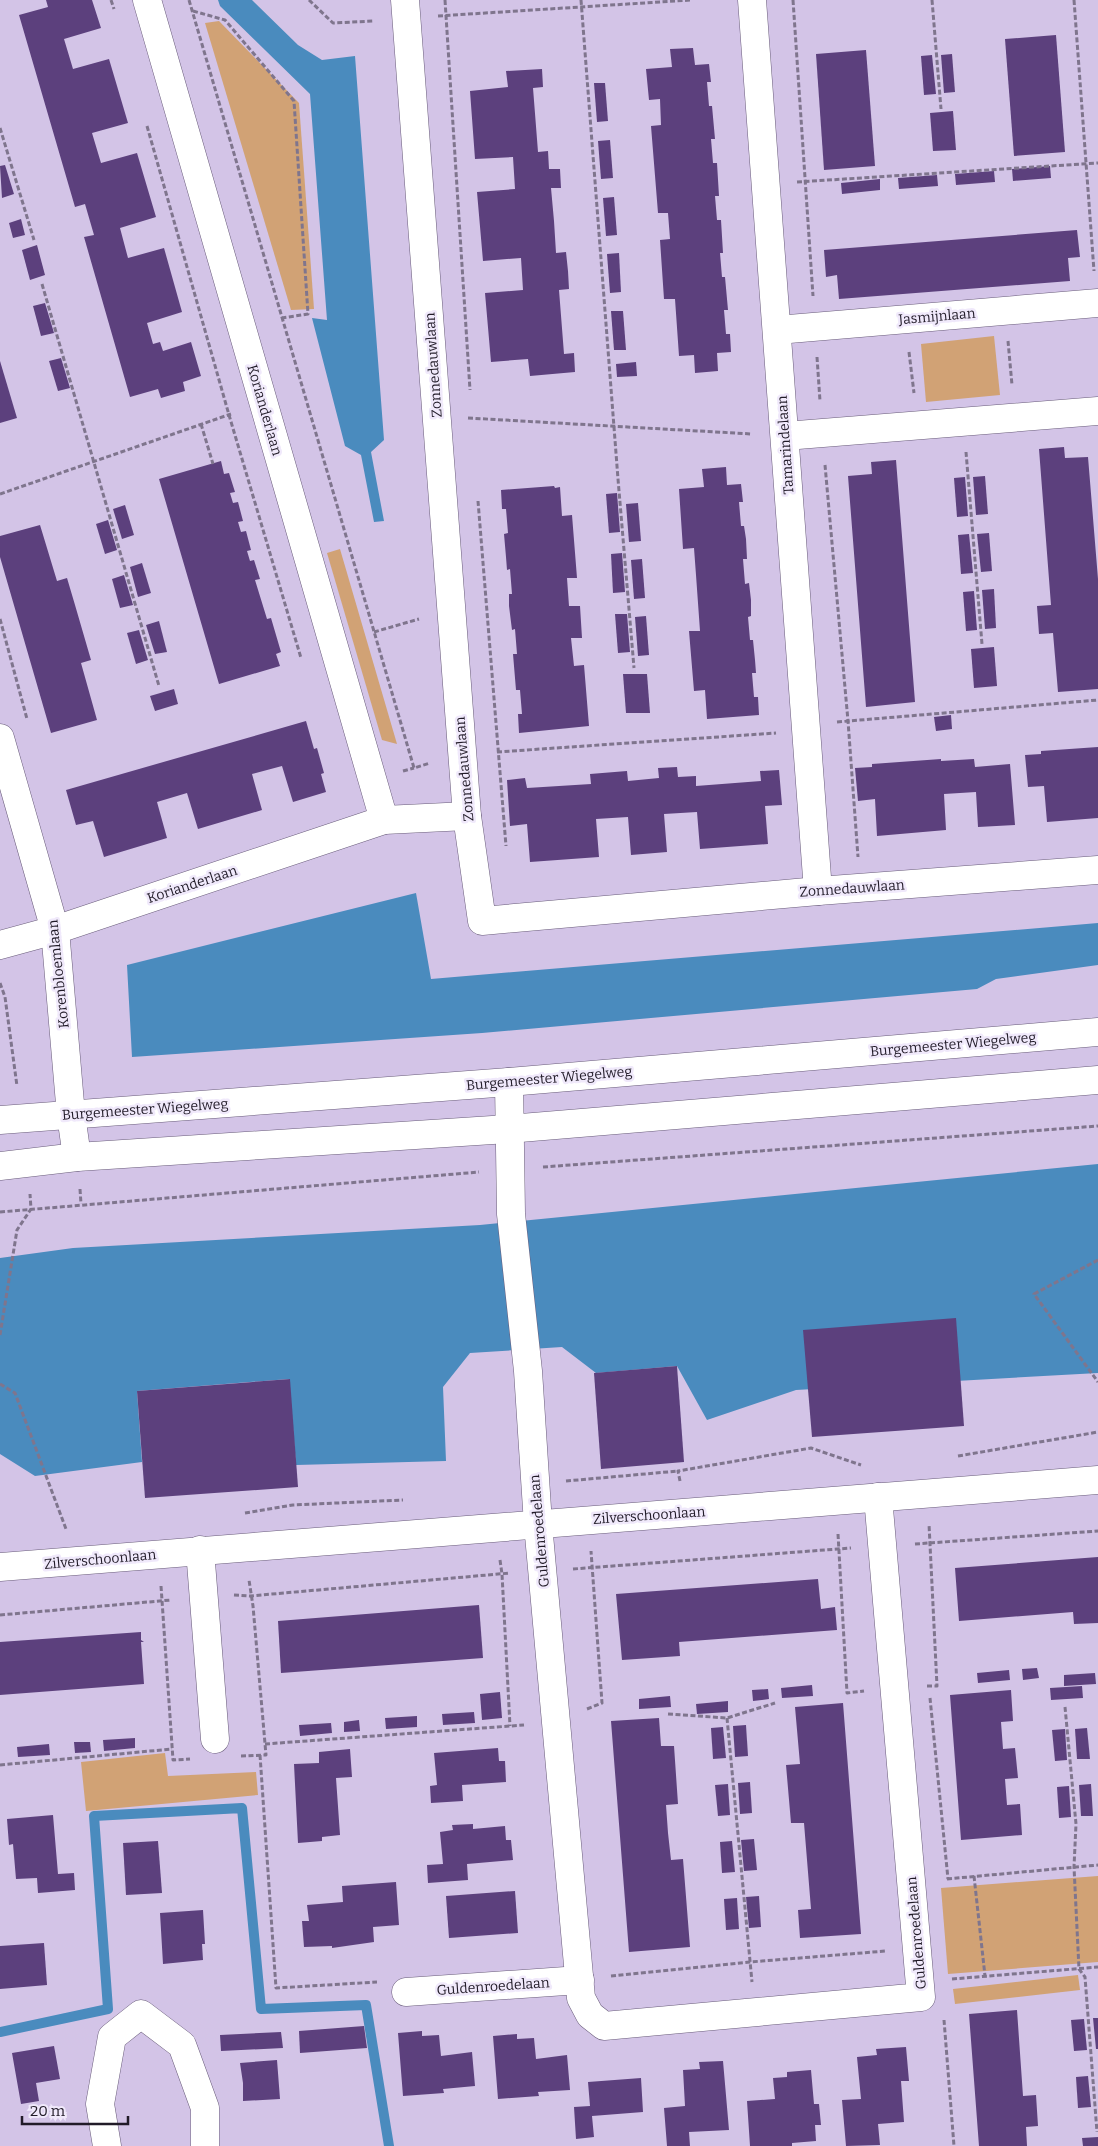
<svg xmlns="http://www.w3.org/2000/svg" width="1098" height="2146" viewBox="0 0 1098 2146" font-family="Bitter,serif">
  <rect width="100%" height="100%" fill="#d3c4e7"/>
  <!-- green -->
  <g fill="#d1a275">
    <path d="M219,21l80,82 15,206 -23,1 -86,-287z"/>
    <path d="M994,336l6,59 -74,7 -5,-58z"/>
    <path d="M340,549l57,195 -15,-4 -55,-187z"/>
    <path d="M165,1753l3,23 88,-4 2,23 -172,16 -5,-49z"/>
    <path d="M1098,1876v86l-150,12 -7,-86z"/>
    <path d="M1078,1975l2,15 -125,14 -2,-15z"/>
  </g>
  <!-- water -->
  <g fill="#4a8bbe">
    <path d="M218,0h34l46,45 24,15 33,-4 29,384 -13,12 13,69 -10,1 -13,-67 -16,-9 -33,-128 15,2 -17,-226 -90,-88z"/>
    <path d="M416,893l15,86 667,-56v42l-102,14 -19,10 -495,44 -350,24 -5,-92z"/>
    <path d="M1098,1164v209l-302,17 -89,30 -30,-54 -81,7 -34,-26 -92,6 -27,34 3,74 -150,4 -7,-86 -152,12 5,71 -107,14 -35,-22v-196l73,-10 407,-23z"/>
  </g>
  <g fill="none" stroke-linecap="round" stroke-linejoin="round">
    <!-- stream -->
    <path stroke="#4a8bbe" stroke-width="10" d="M0,2032l108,-23 -14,-193 148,-8 19,201 105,-4 23,141"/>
  </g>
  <!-- building -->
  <g fill="#5c407d">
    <path d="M46,0h46l9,28 -37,11 9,30 36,-10 19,64 -36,10 9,30 36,-10 19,64 -36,11 8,30 36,-10 18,64 -35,11 6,21 7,-2 3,9 28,-9 10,34 -18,6 2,9 -24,7 -3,-9 -28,8 -46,-160 10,-2 -9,-31 -10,3 -56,-192 29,-8z"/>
    <path d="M1056,35l9,117 -51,4 -9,-117z"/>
    <path d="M693,48l2,17 14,-1 2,18h-4l2,24h3l3,33h-4l2,24h4l2,33h-4l2,24h4l2,33h-3l2,24h3l3,33h-4l2,24h4l1,18 -14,1 1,18 -23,2 -1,-18 -15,1 -4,-57h-11l-4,-59 10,-1 -2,-26h-10l-7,-87 10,-1 -1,-26 -11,1 -3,-31 26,-2 -2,-18z"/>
    <path d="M866,50l9,116 -51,4 -8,-116z"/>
    <path d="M952,54l3,38 -11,1 -3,-38z"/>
    <path d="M932,55l4,39 -12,1 -3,-39z"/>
    <path d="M542,69l1,18 -10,1 5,64 10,-1 1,18h11l1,19h-10l3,33 2,32 10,-1 2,19 1,18 -10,1 5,64 10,-1 1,19 -45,4 -2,-17 -37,3 -6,-69 38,-3 -2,-32 -38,3 -6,-69 38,-3 -2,-32 -38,2 -5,-68 38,-4 -2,-16z"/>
    <path d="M594,83h11l3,38 -11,1z"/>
    <path d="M953,111l3,39 -23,1 -3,-38z"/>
    <path d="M610,140l3,38 -12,1 -3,-38z"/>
    <path d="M5,165l9,29 -12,4 -2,-32z"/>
    <path d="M1050,166l1,12 -38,3 -1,-12z"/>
    <path d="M994,171l1,11 -39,3 -1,-11z"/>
    <path d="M937,175l1,11 -39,3 -1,-11z"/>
    <path d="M880,179v11l-38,4 -1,-11z"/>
    <path d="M614,197l3,38 -11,1 -3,-38z"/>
    <path d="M21,219l4,16 -12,3 -4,-15z"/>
    <path d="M1077,230l3,27 -12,1 2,23 -231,18 -2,-24 -11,2 -2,-27z"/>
    <path d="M37,245l8,30 -15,5 -8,-30z"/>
    <path d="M619,253l2,39 -11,1 -3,-39z"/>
    <path d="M45,303l9,30 -13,3 -8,-30z"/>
    <path d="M611,311h12l3,39h-12z"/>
    <path d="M61,358l9,30 -12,3 -9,-30z"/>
    <path d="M0,361l17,57 -17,5z"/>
    <path d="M636,362l1,14 -20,1 -1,-13z"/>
    <path d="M1064,447l1,11 23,-1 10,122v110l-40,3 -5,-59 -14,1 -2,-28 14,-1 -12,-156z"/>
    <path d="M896,460l19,242 -49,5 -18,-231 24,-2 -1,-12z"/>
    <path d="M221,461l3,13 5,-1 6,19 -5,1 3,10 5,-1 5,19 -5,1 3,10 5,-1 5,19 -4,1 3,10 4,-1 6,19 -5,1 12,39 4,-1 10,34 -5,2 4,12 -61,18 -60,-205z"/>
    <path d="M726,467l1,18 14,-1 2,18h-4l2,24h3l2,13 1,20h-4l2,25 4,-1 2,17v16l-3,1 2,23h3l2,20 1,13h-4l2,24h4l1,18 -52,4 -2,-29 -11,1 -5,-60h11l-4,-56 -2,-27 -11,1 -4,-60 25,-2 -2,-18z"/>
    <path d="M985,476l3,38 -12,1 -3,-38z"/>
    <path d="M965,477l3,39 -11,1 -3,-39z"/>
    <path d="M554,486l1,2 5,-1 2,29 10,-1 5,63h-10l2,28h11l2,32h-11l3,28 10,-1 5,61 -70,7 -1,-19h4l-2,-24h-4l-3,-36h4l-2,-25 -3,1 -3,-24v-12h3l-2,-25 -3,1 -1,-13 -2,-23 4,-1 -2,-24h-4l-1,-19z"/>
    <path d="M617,493l3,39 -11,1 -3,-39z"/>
    <path d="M638,503l3,38 -12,1 -3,-38z"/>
    <path d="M125,505l9,30 -12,4 -9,-30z"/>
    <path d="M108,520l9,30 -12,4 -9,-30z"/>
    <path d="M40,525l17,56 10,-3 8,27 16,55 -10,3 16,57 -46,13 -51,-176v-21z"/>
    <path d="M989,533l3,38 -11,1 -4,-38z"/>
    <path d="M969,534l4,39 -12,1 -3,-39z"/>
    <path d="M622,553l3,39 -12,1 -2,-39z"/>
    <path d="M642,559l3,39 -11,1 -3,-39z"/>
    <path d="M142,563l9,30 -13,4 -8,-30z"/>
    <path d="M124,575l9,30 -13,3 -8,-29z"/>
    <path d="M994,589l2,39 -11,1 -3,-39z"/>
    <path d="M974,591l3,39 -11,1 -3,-39z"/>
    <path d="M615,614h12l3,38 -12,1z"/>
    <path d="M646,616l3,39 -11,1 -3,-39z"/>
    <path d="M159,621l8,31 -12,2 -9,-29z"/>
    <path d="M139,630l9,30 -12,4 -9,-31z"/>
    <path d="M994,647l3,39 -23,2 -3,-39z"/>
    <path d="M623,674h24l3,39h-24z"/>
    <path d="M174,689l4,15 -23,7 -5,-15z"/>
    <path d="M951,715l1,14 -16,2 -2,-14z"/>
    <path d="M306,721l8,28 3,-1 7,25 -3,1 5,18 -33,10 -11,-36 -30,8 10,36 -64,19 -11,-36 -30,9 10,36 -63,19 -11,-36 -17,4 -10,-35z"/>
    <path d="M1098,747v71l-51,4 -3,-36 -16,1 -3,-32 16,-1v-3z"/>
    <path d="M941,759v2l33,-2 1,8 35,-3 5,61 -37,2 -2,-35 -32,2 2,36 -69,6 -2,-37 -17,2 -3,-33 17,-1v-3z"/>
    <path d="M677,767l1,10 18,-1v10l65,-5 -1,-10 19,-1 3,35 -17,1 3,38 -68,5 -3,-37 -33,2 3,38 -36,3 -3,-38 -32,2 3,38 -69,5 -3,-38 -17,2 -3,-46 18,-2 2,10 64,-4 -1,-10 37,-3 1,10 31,-3 -1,-10z"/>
    <path d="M956,1318l8,108 -152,11 -9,-107z"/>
    <path d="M677,1366l7,96 -83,7 -7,-96z"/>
    <path d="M290,1379l8,108 -153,11 -8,-107z"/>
    <path d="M1098,1557v66l-24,1 -1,-12 -114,9 -4,-53z"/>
    <path d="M818,1579l3,30 14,-2 2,23 -158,12 1,14 -58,4 -6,-66z"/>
    <path d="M479,1605l4,53 -202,15 -3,-52z"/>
    <path d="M141,1632v8l3,2h-3l3,42 -144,11v-53z"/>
    <path d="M1037,1668l2,10 -16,2 -1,-11z"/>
    <path d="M1009,1670l1,10 -32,3 -1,-10z"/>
    <path d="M1095,1673l1,11 -32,2v-11z"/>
    <path d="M812,1685l1,11 -31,2 -1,-10z"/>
    <path d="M1082,1686l1,12 -32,2 -1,-12z"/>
    <path d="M768,1689l1,10 -16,2 -1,-11z"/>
    <path d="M1011,1690l2,31 -12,1 2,27 12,-1 3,30 -13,1 2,26 13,-1 2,31 -61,5 -11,-145z"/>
    <path d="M500,1692l2,26 -20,2 -2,-26z"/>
    <path d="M670,1696l1,11 -32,2v-10z"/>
    <path d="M728,1701v11l-31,2 -1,-10z"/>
    <path d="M843,1703l18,231 -61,4 -2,-28 13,-1 -7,-86h-13l-5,-58 14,-1 -5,-57z"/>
    <path d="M474,1712l1,11 -32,2 -1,-11z"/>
    <path d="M417,1716v11l-31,2 -1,-11z"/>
    <path d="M659,1718l2,28h13l4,58 -12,1 2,28 3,27 12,-1 7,88 -61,5 -18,-231z"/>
    <path d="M359,1720l1,11 -16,1v-10z"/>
    <path d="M331,1723l1,10 -32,3 -1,-11z"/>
    <path d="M746,1725l2,31 -13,1 -2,-31z"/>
    <path d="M723,1727l3,31 -13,1 -2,-31z"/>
    <path d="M1087,1728l3,31h-13l-2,-30z"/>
    <path d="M1065,1729l2,31 -12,1 -3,-31z"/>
    <path d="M135,1738v10l-31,3 -1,-11z"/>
    <path d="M74,1742h16l1,10 -16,1z"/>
    <path d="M49,1744l1,11 -32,2 -1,-10z"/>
    <path d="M498,1748l1,13h6l1,21 -44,3 1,16 -32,2 -1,-17 7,-1 -3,-32z"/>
    <path d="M350,1749l2,28 -16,1 4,57 -18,2v4l-24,2 -4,-79 25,-1v-11z"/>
    <path d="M750,1782l2,31 -12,1 -2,-31z"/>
    <path d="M728,1784l2,31 -12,1 -3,-31z"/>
    <path d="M1091,1784l2,32h-12l-2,-31z"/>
    <path d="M1069,1786l2,31 -12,1 -2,-31z"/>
    <path d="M53,1815l5,59 16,-1 1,17 -37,3 -1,-15 -21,1 -3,-35 -4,1 -2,-26z"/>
    <path d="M473,1824v5l32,-3 1,14h5l2,20 -46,4 1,16 -40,3 -1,-18 16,-1 -3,-32 13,-2 -1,-5z"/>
    <path d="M754,1839l3,31 -13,1 -3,-31z"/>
    <path d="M158,1841l4,52 -36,2 -3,-52z"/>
    <path d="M732,1841l3,31 -13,1 -2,-31z"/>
    <path d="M396,1882l3,43 -26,2 1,15 -42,6v-2l-28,1 -2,-26h7l-2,-16 36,-3 -1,-16z"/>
    <path d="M515,1891l3,42 -69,5 -3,-42z"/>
    <path d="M759,1896l2,31 -12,1 -3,-31z"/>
    <path d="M737,1898l2,31 -13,1 -2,-31z"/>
    <path d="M203,1910l2,34h-3l1,16 -40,4 -3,-51z"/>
    <path d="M44,1943l3,42 -47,4v-43z"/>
    <path d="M1017,2010l6,86 13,-1 2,31 -12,1 1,19h-48l-10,-132z"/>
    <path d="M1093,2018h5v31h-2z"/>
    <path d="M1084,2019l3,31 -13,1 -3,-31z"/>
    <path d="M364,2026l3,22 -67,5 -1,-22z"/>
    <path d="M422,2031v5l17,-1 2,21 31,-4 3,34 -32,3 1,4 -41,3 -5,-63z"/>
    <path d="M281,2032l2,16 -62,3 -1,-16z"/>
    <path d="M517,2034v5l17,-1 2,21 31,-4 3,35 -32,2 1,4 -41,3 -5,-63z"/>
    <path d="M54,2046l6,33 -24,4 3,18 -18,3 -9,-51z"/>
    <path d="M906,2047l3,34h-8l3,41 -26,2 2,21 -34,1 -4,-46 19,-1 -4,-42 20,-2 -1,-6z"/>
    <path d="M277,2060l3,39 -37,2v-18l-3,-20z"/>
    <path d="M723,2061l6,69 -40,2 1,14h-23l-3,-38 21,-2 -2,-36 17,-1 -1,-7z"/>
    <path d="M811,2070l3,34h5l2,21h-6l1,16 -24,2v3h-42l-3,-45 28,-2 -2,-21 14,-1v-5z"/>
    <path d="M1088,2076l3,31 -13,1 -2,-31z"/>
    <path d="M641,2078l2,34 -51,4 2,21 -18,2 -2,-32 16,-1 -2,-24z"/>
    <path d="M1098,2137v9h-15l-1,-8z"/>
  </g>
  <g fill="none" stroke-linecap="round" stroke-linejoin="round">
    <defs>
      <g id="minor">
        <path d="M147,0l237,820"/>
        <path d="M405,0l62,816 15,105 336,-30 280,-21"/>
        <path d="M752,0l66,891"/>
        <path d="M777,330l321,-27"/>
        <path d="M785,436l313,-25"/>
        <path d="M0,738l55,192 16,185 6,42"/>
        <path d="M0,945l55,-15 329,-110 83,-4"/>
        <path d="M509,1082l2,132 17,157 10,153 43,474 9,17 14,11 317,-29 -43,-500"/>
        <path d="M0,1120l509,-38 589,-50"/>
        <path d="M0,1166l77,-9 431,-28 590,-49"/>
        <path d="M200,1550l15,189"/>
        <path d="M0,1567l1098,-87"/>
        <path d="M406,1992l174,-12"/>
        <path d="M107,2146l-7,-42 12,-67 29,-23 41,31 23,63v38"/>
      </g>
    </defs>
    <!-- minor casing -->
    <use href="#minor" stroke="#695c7a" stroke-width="29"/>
    <!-- path -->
    <g stroke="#7f758d" stroke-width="3" stroke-dasharray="5 2.5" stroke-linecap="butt">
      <path d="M111,0l3,9"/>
      <path d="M189,0l225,768 16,-5"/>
      <path d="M309,0l24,23 41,-2"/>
      <path d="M445,0l25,390"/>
      <path d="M581,0l37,479 16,189"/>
      <path d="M793,0l20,296"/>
      <path d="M932,0l9,109"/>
      <path d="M1074,0l20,271"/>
      <path d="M193,11l32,9 69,81 14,213 -26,4"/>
      <path d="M438,16l253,-16"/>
      <path d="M147,126l82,289 72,243"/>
      <path d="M0,128l34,112"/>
      <path d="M797,182l301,-19"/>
      <path d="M42,284l117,402"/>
      <path d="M1008,341l4,44"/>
      <path d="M909,352l5,41"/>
      <path d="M817,357l3,44"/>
      <path d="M468,418l284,16"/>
      <path d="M201,424l12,40"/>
      <path d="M966,452l16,192"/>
      <path d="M825,465l23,256 10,136"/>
      <path d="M0,494l231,-80"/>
      <path d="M478,501l28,345"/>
      <path d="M0,619l27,100"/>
      <path d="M374,632l45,-13"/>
      <path d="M837,722l261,-22"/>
      <path d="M497,752l279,-19"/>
      <path d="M403,771l11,-3"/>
      <path d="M0,983l5,14 12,89"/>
      <path d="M543,1167l555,-41"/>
      <path d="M80,1189l1,15"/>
      <path d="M0,1212l479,-40"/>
      <path d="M1098,1260l-64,34 64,88"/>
      <path d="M0,1335l17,-105 14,-21 -1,-15"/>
      <path d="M0,1384l15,9 51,136"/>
      <path d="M958,1456l140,-24"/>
      <path d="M566,1481l112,-10"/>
      <path d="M680,1481l-2,-10 133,-23 50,17"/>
      <path d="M245,1513l48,-8 110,-5"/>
      <path d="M838,1534l9,159 17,-2"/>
      <path d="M915,1544l183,-13"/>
      <path d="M500,1560l2,14 8,152"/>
      <path d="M573,1569l278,-21"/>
      <path d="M161,1586l12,174 17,-1"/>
      <path d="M234,1595l16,1 260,-23"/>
      <path d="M0,1615l171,-15"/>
      <path d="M927,1686h10l-8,-162"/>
      <path d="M930,1698l18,181"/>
      <path d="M1065,1707l11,117 -2,43 5,102 6,8 12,155"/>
      <path d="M587,1709l15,-6 -11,-152"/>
      <path d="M668,1714l59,4 48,-15"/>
      <path d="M727,1718l25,264"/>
      <path d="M265,1744l259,-19"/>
      <path d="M260,1755l16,233 101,-6"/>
      <path d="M241,1756l25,-1 -13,-149 -4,-26"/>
      <path d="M0,1765l172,-16"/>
      <path d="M974,1876l11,100"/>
      <path d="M947,1879l151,-14"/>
      <path d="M611,1976l139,-14 136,-11"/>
      <path d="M952,1979l146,-12"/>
      <path d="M944,2020l10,126"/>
    </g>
    <!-- minor -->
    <use href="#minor" stroke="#fff" stroke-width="28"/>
  </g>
  <g text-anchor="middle" stroke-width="5" stroke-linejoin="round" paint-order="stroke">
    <!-- street labels -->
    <g font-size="14" fill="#211b28" stroke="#f0e9fb">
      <text transform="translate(937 316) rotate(-5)" y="5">Jasmijnlaan</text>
      <text transform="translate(433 365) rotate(-94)" y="5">Zonnedauwlaan</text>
      <text transform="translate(265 410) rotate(74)" y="5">Korianderlaan</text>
      <text transform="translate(785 445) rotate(-94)" y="5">Tamarindelaan</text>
      <text transform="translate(464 769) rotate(-95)" y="5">Zonnedauwlaan</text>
      <text transform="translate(192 884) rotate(-18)" y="5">Korianderlaan</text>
      <text transform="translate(852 888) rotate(-4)" y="5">Zonnedauwlaan</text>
      <text transform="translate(58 974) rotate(-96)" y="5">Korenbloemlaan</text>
      <text transform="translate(953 1044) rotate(-5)" y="5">Burgemeester Wiegelweg</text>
      <text transform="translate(549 1078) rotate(-5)" y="5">Burgemeester Wiegelweg</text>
      <text transform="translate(145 1109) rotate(-4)" y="5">Burgemeester Wiegelweg</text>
      <text transform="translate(649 1515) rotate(-4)" y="5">Zilverschoonlaan</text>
      <text transform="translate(539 1531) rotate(-95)" y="5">Guldenroedelaan</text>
      <text transform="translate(100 1559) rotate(-5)" y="5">Zilverschoonlaan</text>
      <text transform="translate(916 1933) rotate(-95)" y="5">Guldenroedelaan</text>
      <text transform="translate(493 1986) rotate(-4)" y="5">Guldenroedelaan</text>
    </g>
  </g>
  <!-- scale -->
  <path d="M22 2116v8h106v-8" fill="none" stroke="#211b28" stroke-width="2.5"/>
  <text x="30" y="2116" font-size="15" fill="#211b28" stroke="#f0e9fb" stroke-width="4" paint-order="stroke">20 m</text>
</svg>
